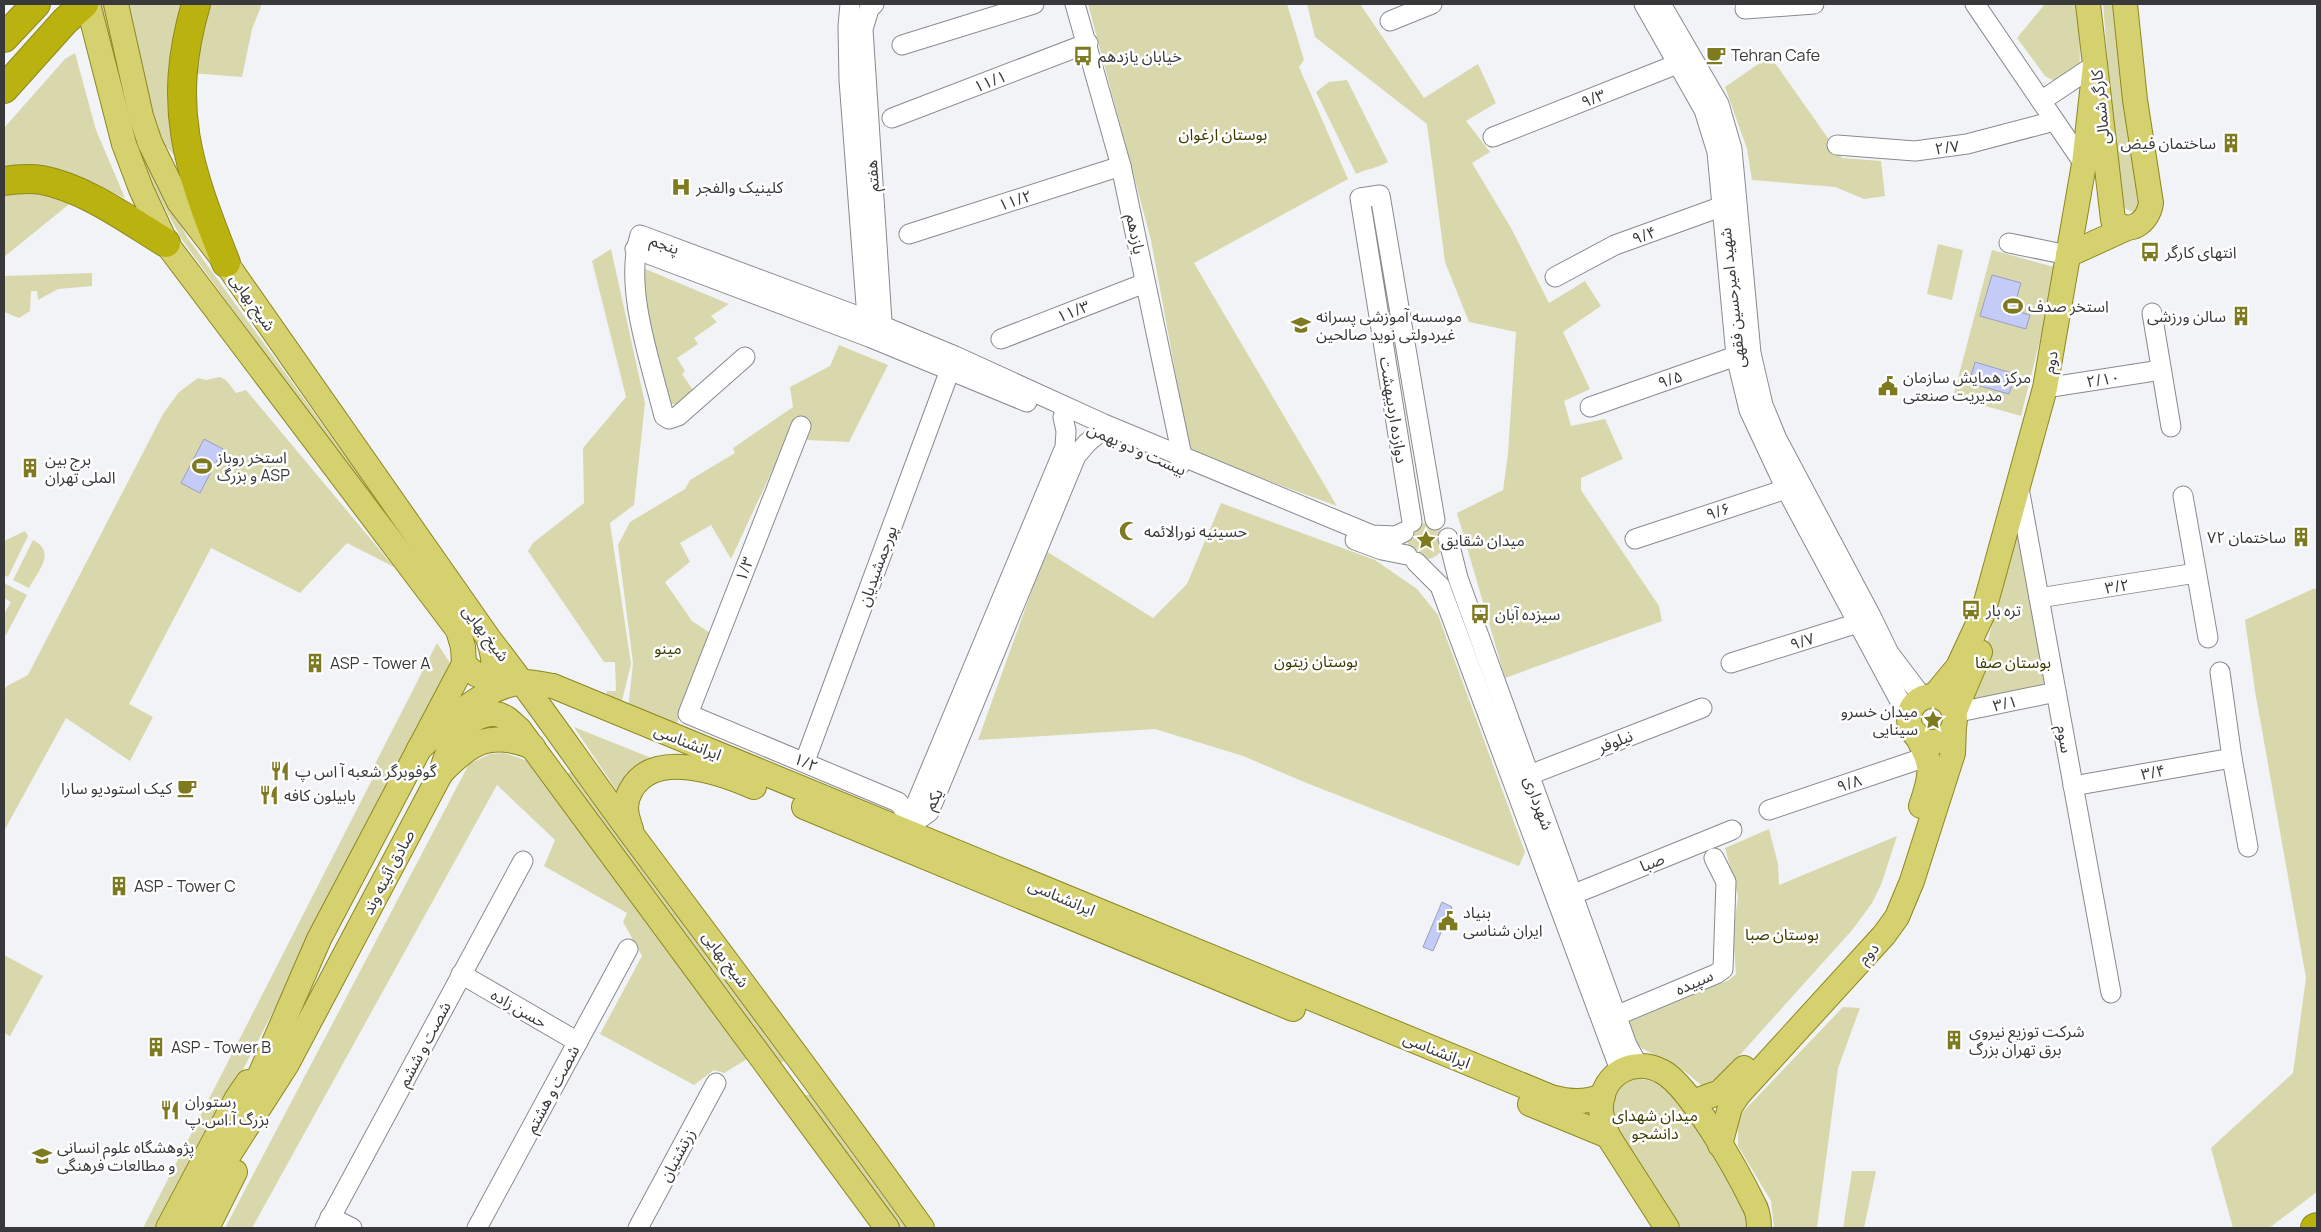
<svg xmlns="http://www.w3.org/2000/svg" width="2321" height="1232" viewBox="0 0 2321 1232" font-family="Manrope,'Noto Sans Arabic',sans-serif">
  <rect width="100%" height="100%" fill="#f2f3f7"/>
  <!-- green -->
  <g fill="#d9d8ac">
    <path d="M98,4h6l16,72 45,120 22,41 253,350 -30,-32 -227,-314 -18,-32 -26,-54z"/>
    <path d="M125,4h58l-2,159 -17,-19 -14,-39z"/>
    <path d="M203,4h59l-10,25 -10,48 -52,-4z"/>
    <path d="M1088,4h199l17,56 -5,7 49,112 -154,84 143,243 -147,-54 -39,-212z"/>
    <path d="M1307,4h53l64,94 54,-34 18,39 -30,18 24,31 -18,11 39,65 38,75 36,-22 16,25 -38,26 27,57 -26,12 7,25 34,-7 18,40 -42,19v12l78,116 3,15 -157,57 -48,-165 46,-23 5,-36 8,-122 -47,-10 -24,-60 -18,-138 -112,-87z"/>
    <path d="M2045,4h34l1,63 -26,14 -9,-5 -28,-38z"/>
    <path d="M2103,4h12l31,194 -6,14c-12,0 -17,-3 -21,-13z"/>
    <path d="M75,53l21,77 29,68 -51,-22 -70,-5v-43l61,-69z"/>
    <path d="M1770,56l72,102 39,3 4,35 -21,3 -29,-12 -83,-7 -5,-31 -22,-62z"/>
    <path d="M1347,80l41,82c-11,6 -21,7 -32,12l-40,-82 13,-10z"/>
    <path d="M42,190l31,11 -69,56v-63z"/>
    <path d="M1938,244l25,6 -11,50 -25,-6z"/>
    <path d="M611,249l34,154 -11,102 -24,18 21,141 -11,45 -14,-6 1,-12h9l-1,-29h-11l-76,-111 5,-8 51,-40 -1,-55 43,-51 -34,-136z"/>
    <path d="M1992,250l66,18 -37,148 -68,-19z"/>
    <path d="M643,268l86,36 -18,12 6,6 -23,16 4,6 -21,14 8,13 -3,3 11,16 -14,15 -7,-1 -3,-3 -29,-104z"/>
    <path d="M92,273v13l-34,3 -20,11 -1,-9h-6l-1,20 -11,7 -15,-6v-36z"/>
    <path d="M839,345l49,20 -39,77 -42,-2 -13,20 -16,-2 -47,101 -20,-34 -31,18 10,19 -25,20 27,39 21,14 -39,95 -46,-20 5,-47 -15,-118 12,-23 55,-33 5,-9 45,-27 -2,-5 60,-41 -3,-20 40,-21z"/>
    <path d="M220,377l6,3 10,13 10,-3 148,177 -47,-24 -47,50 -89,-45 -82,156 24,13 -23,44 -64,-43 -62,113v-140l3,-5 21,-11 135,-261 16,-22 19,-14 8,2z"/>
    <path d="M1221,503l154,57 42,29 21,26 87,237 -6,14 -210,-82 -66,-28 -88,-27 -177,11 68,-189 107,67 34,-34z"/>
    <circle cx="1426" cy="541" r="18"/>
    <path d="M2017,526l29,159 -73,14z"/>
    <path d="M25,531l3,5 -20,41 -4,-2v-34z"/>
    <path d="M33,540c24,12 5,31 -4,48l-16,-8z"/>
    <path d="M4,583l23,12 -21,40h-2v-21l7,-12 -7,-4z"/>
    <path d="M2315,588l2,6v598l-48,36h-36l-22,-80 82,-75 13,-95 -51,-287 -10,-71z"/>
    <path d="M437,643l13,20 -16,38 -273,527h-18l235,-460 -4,-2z"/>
    <path d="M574,727l85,34 -38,36z"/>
    <path d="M504,753l27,9 218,296 -25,15 -10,-3 -20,15 -94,-51 42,-78 -19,-34 4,-9 -83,-47 11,-26 -58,-55 -245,443h-27l244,-464 21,-10z"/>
    <path d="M571,771l216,287 -2,3 -9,3 -210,-289z"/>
    <path d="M1769,829l9,35 1,21 118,-49 -16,49 -9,18 -19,26 -132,147 -19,10 -15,-13 -49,-27 -10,-24 101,-42 7,-6 -3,-40 5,-38 -13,-48z"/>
    <path d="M4,955l39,21 -33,60 -6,-3z"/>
    <path d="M1843,1007l17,1 -22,60 -21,160h-43l-3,-27 -33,-55v-29z"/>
    <path d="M1636,1078l20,4 20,11 72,117 2,18h-69l-68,-105 -1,-19 7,-17z"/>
    <path d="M803,1095h8l98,133h-14z"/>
    <path d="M1852,1171h24l-12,57h-21z"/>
  </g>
  <!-- water -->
  <g fill="#c4cbf7" stroke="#9a9fbf">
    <path d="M1992,275l29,8 -8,27 17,5 -4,14 -46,-13z"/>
    <path d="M1975,362l40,12 -6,20 -40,-11z"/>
    <path d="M204,439l19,10 -23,44 -19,-10z"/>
    <path d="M1442,902l10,5 -19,44 -10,-4z"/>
  </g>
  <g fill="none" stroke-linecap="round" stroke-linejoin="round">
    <defs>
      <g id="minor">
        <path d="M850,4l-2,22 1,54 19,251"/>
        <path d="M874,4l-5,5 -6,20 20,308"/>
        <path d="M1075,4l46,162 61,290 -2,9"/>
        <path d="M1644,4l60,106 13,42 19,204 13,54 37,79 124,231"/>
        <path d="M1661,4l58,100 13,45 19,204 12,52 14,34 94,177 18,37 34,45"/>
        <path d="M1975,4l109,160"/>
        <path d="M1745,9l69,-5"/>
        <path d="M1390,21l42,-17"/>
        <path d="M902,45l132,-41"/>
        <path d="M2041,101l54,-36"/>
        <path d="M892,118l196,-75"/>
        <path d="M1493,137l197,-78"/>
        <path d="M1837,145l78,6 52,-7 87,-23"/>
        <path d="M909,234l212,-68"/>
        <path d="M2009,243l59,12"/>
        <path d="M635,249l234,88 158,65"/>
        <path d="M1555,277l60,-32 108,-39 11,-1"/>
        <path d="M2152,313l19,114"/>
        <path d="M1001,339l144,-56"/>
        <path d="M745,357l-67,59 -9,3 -5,-3c-13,-53 -41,-129 -24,-181l226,84 89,37 149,68 268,111 24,1 8,-4"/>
        <path d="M2045,388l116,-18"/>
        <path d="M1590,407l146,-51 11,-2"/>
        <path d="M801,426l-113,288 210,88 17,20"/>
        <path d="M2019,488l92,505"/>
        <path d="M2183,496l25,142"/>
        <path d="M1412,522l-52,-324 20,-3 55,325"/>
        <path d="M1448,538l10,40 169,467 11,20"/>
        <path d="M1635,539l151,-50 11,-6"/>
        <path d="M1355,540l27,10 25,5"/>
        <path d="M1416,562l24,24 180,484"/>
        <path d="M2039,598l157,-25"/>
        <path d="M1731,663l127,-40 9,-5"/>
        <path d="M2220,672l12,86 16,89"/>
        <path d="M1954,713l102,-21"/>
        <path d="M805,761l145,-391"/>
        <path d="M1519,779l183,-71"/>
        <path d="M2073,786l159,-28"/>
        <path d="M1769,810l160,-54"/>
        <path d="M915,822l14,-10 147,-356 11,-13 13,-11"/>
        <path d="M915,822l-1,-13 151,-362 1,-16 -3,-14"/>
        <path d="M1562,899l170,-69"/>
        <path d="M461,974l117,68"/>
        <path d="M1606,1020l110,-46 7,-5 3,-87 -12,-24"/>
        <path d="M330,1217l22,11"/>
        <path d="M325,1228l198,-367"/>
        <path d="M477,1228l151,-279"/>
        <path d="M638,1228l78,-145"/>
      </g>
      <g id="major">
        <path d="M88,4l36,140 17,45 25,54 292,387 5,17 1,17"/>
        <path d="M116,4l25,112 9,27 29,59 47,61 263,376c51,65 97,134 147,201 96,129 193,257 286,388"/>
        <path d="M2088,4l25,216c15,17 35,3 38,-17l-16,-103 -10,-96"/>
        <path d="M2068,255l57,-26"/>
        <path d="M464,664c8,7 14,15 25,12 8,-11 3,-23 0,-35"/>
        <path d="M1934,696l24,-29 25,-54 62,-225 39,-224 11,-99"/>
        <circle cx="1932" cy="719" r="23"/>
        <path d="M1954,713l26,-61"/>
        <path d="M1915,733c18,31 18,39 6,73"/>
        <path d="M419,749c30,-27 62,-62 104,-67 9,-1 21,3 30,4l998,411c19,5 33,6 52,-1"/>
        <path d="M441,773c6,-24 24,-61 55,-59 9,1 16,9 23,15l368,499"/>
        <path d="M804,807l489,202"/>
        <path d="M631,829c-5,-14 -8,-25 0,-39 23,-42 91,-17 123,-3"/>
        <path d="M1693,1102l27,-10 24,-24"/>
        <path d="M1530,1104l78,32"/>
        <path d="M247,1105l72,-166 145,-275"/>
        <path d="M1720,1145l10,-38 8,-12 146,-160 13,-18 15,-36 41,-128 1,-27"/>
        <path d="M168,1228l69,-130 11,-16"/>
        <path d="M186,1228l30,-53 71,-111 154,-291c30,-31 49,-43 92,-26"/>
        <path d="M207,1228l28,-56"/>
        <path d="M1667,1228l-59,-92c-3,-10 -8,-20 -7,-30 2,-33 33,-50 62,-34 28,16 75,100 90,131 5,8 6,16 6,25"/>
      </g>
      <g id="highway">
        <path d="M196,4c-30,103 -8,163 30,259"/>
        <path d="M4,38l32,-34"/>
        <path d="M4,89l61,-68 19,-17"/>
        <path d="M4,181c13,-2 25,-3 38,-1 43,8 88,41 124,63"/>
        <path d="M2315,1228l2,-1"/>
      </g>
    </defs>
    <!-- minor casing -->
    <use href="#minor" stroke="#898a8e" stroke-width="21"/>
    <!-- major casing -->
    <use href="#major" stroke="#8d881e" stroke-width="26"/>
    <!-- highway casing -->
    <use href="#highway" stroke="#8d881e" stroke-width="30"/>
    <!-- minor -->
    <use href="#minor" stroke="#fff" stroke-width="19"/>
    <!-- major -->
    <use href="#major" stroke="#d6d16f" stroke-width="24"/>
    <!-- highway -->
    <use href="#highway" stroke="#bab30f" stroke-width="28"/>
  </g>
  <!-- icons -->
  <defs>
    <symbol id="cafe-bare" viewBox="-9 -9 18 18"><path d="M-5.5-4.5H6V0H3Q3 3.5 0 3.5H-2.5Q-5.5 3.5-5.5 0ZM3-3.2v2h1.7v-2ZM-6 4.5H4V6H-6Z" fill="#7e7a20" stroke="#fff" stroke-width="2.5" paint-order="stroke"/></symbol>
    <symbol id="bus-bare" viewBox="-9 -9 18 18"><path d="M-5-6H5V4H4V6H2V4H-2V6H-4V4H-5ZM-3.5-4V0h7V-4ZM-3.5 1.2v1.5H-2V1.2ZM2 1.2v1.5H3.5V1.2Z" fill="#7e7a20" stroke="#fff" stroke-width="2.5" paint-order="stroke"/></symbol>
    <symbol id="building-bare" viewBox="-9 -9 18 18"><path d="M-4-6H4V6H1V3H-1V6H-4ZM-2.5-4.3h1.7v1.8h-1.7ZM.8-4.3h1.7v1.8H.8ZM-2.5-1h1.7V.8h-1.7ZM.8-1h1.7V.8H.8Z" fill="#7e7a20" stroke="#fff" stroke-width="2.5" paint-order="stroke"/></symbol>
    <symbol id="hospital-bare" viewBox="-9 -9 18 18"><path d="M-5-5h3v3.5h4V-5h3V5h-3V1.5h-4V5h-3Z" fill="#7e7a20" stroke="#fff" stroke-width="2.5" paint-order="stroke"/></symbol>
    <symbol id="stadium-bare" viewBox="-9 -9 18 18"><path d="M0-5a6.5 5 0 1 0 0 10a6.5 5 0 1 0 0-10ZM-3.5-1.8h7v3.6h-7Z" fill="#7e7a20" stroke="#fff" stroke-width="2.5" paint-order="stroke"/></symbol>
    <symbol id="school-bare" viewBox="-9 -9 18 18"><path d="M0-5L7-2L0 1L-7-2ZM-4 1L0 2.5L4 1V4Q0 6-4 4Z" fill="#7e7a20" stroke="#fff" stroke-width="2.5" paint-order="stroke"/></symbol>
    <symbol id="civic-bare" viewBox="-9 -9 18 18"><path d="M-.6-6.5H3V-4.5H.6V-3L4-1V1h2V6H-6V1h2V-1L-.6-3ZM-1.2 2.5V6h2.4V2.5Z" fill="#7e7a20" stroke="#fff" stroke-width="2.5" paint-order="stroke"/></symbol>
    <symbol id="mosque-bare" viewBox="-9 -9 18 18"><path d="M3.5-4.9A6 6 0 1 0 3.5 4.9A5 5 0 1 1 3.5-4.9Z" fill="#7e7a20" stroke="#fff" stroke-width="2.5" paint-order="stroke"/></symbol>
    <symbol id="sight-bare" viewBox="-9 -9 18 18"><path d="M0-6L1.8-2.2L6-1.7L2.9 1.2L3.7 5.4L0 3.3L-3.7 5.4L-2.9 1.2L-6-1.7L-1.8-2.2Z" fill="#7e7a20" stroke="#fff" stroke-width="2.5" paint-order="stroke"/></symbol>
    <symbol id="restaurant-bare" viewBox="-9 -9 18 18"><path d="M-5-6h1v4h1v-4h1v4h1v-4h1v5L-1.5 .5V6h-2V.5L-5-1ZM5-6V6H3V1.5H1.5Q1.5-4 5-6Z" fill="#7e7a20" stroke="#fff" stroke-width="2.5" paint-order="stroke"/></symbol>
    <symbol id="university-bare" viewBox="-9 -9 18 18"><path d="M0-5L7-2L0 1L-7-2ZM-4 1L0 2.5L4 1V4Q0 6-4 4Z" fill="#7e7a20" stroke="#fff" stroke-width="2.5" paint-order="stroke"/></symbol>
  </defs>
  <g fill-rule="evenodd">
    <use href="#cafe-bare" x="1702" y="41" width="28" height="28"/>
    <use href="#bus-bare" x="1069" y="42" width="28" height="28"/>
    <use href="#building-bare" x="2217" y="129" width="28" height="28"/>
    <use href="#hospital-bare" x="667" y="173" width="28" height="28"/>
    <use href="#bus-bare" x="2136" y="238" width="28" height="28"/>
    <use href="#stadium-bare" x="1999" y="292" width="28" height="28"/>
    <use href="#building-bare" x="2227" y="302" width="28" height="28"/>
    <use href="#school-bare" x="1287" y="311" width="28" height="28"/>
    <use href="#civic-bare" x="1874" y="372" width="28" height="28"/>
    <use href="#stadium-bare" x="188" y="452" width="28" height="28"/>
    <use href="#building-bare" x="16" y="454" width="28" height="28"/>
    <use href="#mosque-bare" x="1115" y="517" width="28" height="28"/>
    <use href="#building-bare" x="2287" y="523" width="28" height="28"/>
    <use href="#sight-bare" x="1412" y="526" width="28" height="28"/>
    <use href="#bus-bare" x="1957" y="596" width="28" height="28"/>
    <use href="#bus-bare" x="1466" y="600" width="28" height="28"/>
    <use href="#building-bare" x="301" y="649" width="28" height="28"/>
    <use href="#sight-bare" x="1919" y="706" width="28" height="28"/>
    <use href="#restaurant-bare" x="266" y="757" width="28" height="28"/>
    <use href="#cafe-bare" x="173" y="774" width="28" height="28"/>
    <use href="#restaurant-bare" x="255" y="781" width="28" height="28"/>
    <use href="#building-bare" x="105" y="872" width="28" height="28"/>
    <use href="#civic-bare" x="1434" y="907" width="28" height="28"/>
    <use href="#building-bare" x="1940" y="1026" width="28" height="28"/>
    <use href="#building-bare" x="142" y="1033" width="28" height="28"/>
    <use href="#restaurant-bare" x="156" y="1096" width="28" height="28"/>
    <use href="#university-bare" x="28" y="1142" width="28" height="28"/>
  </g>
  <g text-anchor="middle" stroke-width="5" stroke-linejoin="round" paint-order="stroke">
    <!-- poi labels -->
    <g font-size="16" fill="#39393b" stroke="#fff" text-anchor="start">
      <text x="1731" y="61">Tehran Cafe</text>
      <text x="1098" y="62">خیابان یازدهم</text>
      <text x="2216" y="149" text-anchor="end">ساختمان فیض</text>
      <text x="696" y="193">کلینیک والفجر</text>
      <text x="2165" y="258">انتهای کارگر</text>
      <text x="2028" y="312">استخر صدف</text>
      <text x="1316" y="322">موسسه آموزشی پسرانه<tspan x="1316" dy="18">غیردولتی نوید صالحین</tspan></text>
      <text x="2226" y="322" text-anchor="end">سالن ورزشی</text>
      <text x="1903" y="383">مرکز همایش سازمان<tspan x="1903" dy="18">مدیریت صنعتی</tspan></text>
      <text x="217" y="463">استخر روباز<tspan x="217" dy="18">و بزرگ ASP</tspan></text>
      <text x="45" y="465">برج بین<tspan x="45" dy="18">الملی تهران</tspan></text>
      <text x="1144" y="537">حسینیه نورالائمه</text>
      <text x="2286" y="543" text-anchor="end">ساختمان ۷۲</text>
      <text x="1441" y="546">میدان شقایق</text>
      <text x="1986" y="616">تره بار</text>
      <text x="1495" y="620">سیزده آبان</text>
      <text x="330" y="669">ASP - Tower A</text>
      <text x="1918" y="717" text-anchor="end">میدان خسرو<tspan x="1918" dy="18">سینایی</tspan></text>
      <text x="295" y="777">گوفوبرگر شعبه آ اس پ</text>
      <text x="172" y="794" text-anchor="end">کیک استودیو سارا</text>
      <text x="284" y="801">بابیلون کافه</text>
      <text x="134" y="892">ASP - Tower C</text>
      <text x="1463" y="918">بنیاد<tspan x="1463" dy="18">ایران شناسی</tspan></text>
      <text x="1969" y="1037">شرکت توزیع نیروی<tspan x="1969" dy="18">برق تهران بزرگ</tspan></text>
      <text x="171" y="1053">ASP - Tower B</text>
      <text x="185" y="1107">رستوران<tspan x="185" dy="18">بزرگ آ.اس.پ</tspan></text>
      <text x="57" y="1153">پژوهشگاه علوم انسانی<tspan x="57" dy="18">و مطالعات فرهنگی</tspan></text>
    </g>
    <!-- street labels -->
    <g font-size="16" fill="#39393b" stroke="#fff">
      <text transform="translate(990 81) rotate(-21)" y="6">۱۱/۱</text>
      <text transform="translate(1593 98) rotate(-21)" y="6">۹/۳</text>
      <text transform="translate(2100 107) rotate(-96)" y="6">کارگر شمالی</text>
      <text transform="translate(1947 147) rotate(-7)" y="6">۲/۷</text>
      <text transform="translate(872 176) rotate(-94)" y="6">هفتم</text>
      <text transform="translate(1015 200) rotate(-18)" y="6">۱۱/۲</text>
      <text transform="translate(1136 234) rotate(79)" y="6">یازدهم</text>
      <text transform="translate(1644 235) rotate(-20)" y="6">۹/۴</text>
      <text transform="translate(665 244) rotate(20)" y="6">پنجم</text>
      <text transform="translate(1732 298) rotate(-96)" y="6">شهید امیرحسین فقهی</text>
      <text transform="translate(253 302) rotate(55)" y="6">شیخ بهایی</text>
      <text transform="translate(1073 311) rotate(-21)" y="6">۱۱/۳</text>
      <text transform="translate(2050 362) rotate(-80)" y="6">دوم</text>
      <text transform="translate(1670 379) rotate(-19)" y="6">۹/۵</text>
      <text transform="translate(2103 379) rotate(-9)" y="6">۲/۱۰</text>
      <text transform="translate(1394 410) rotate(81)" y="6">دوازده اردیبهشت</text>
      <text transform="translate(1137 449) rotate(24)" y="6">بیست و دو بهمن</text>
      <text transform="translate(1718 511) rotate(-18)" y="6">۹/۶</text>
      <text transform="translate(877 566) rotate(-70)" y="6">پورجمشیدیان</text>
      <text transform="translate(744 569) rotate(-69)" y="6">۱/۳</text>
      <text transform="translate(2117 586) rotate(-9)" y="6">۳/۲</text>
      <text transform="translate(486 633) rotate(53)" y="6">شیخ بهایی</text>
      <text transform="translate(1802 641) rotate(-18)" y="6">۹/۷</text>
      <text transform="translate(2005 703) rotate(-12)" y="6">۳/۱</text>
      <text transform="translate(2065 739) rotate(80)" y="6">سوم</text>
      <text transform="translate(1615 741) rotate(-21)" y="6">نیلوفر</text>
      <text transform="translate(688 742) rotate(22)" y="6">ایرانشناسی</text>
      <text transform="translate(806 762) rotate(23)" y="6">۱/۲</text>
      <text transform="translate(2153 772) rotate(-10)" y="6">۳/۴</text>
      <text transform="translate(1849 783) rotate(-19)" y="6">۹/۸</text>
      <text transform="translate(933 799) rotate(-63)" y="6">یکم</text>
      <text transform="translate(1539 803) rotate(70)" y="6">شهرداری</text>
      <text transform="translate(1652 862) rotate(-22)" y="6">صبا</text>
      <text transform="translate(388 872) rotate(-62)" y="6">صادق آئینه وند</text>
      <text transform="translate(1062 897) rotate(23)" y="6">ایرانشناسی</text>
      <text transform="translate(1868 953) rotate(-47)" y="6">دوم</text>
      <text transform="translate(726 959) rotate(53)" y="6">شیخ بهایی</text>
      <text transform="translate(1694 982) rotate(-24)" y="6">سپیده</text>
      <text transform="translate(519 1008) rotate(30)" y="6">حسن زاده</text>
      <text transform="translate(424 1044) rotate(-62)" y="6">شصت و ششم</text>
      <text transform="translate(1437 1050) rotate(22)" y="6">ایرانشناسی</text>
      <text transform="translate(552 1089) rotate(-62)" y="6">شصت و هشتم</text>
      <text transform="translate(677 1155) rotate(-62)" y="6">زرتشتیان</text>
    </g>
    <!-- park labels -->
    <g font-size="16" fill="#3e3b01" stroke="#fff">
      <text x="1223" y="140">بوستان ارغوان</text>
      <text x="668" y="654">مینو</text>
      <text x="1316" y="667">بوستان زیتون</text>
      <text x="2013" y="668">بوستان صفا</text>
      <text x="1782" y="940">بوستان صبا</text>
      <text x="1655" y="1121">میدان شهدای<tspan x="1655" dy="18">دانشجو</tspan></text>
    </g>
  </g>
  <!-- border -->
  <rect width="2321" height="1232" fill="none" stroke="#39393b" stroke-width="10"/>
</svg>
